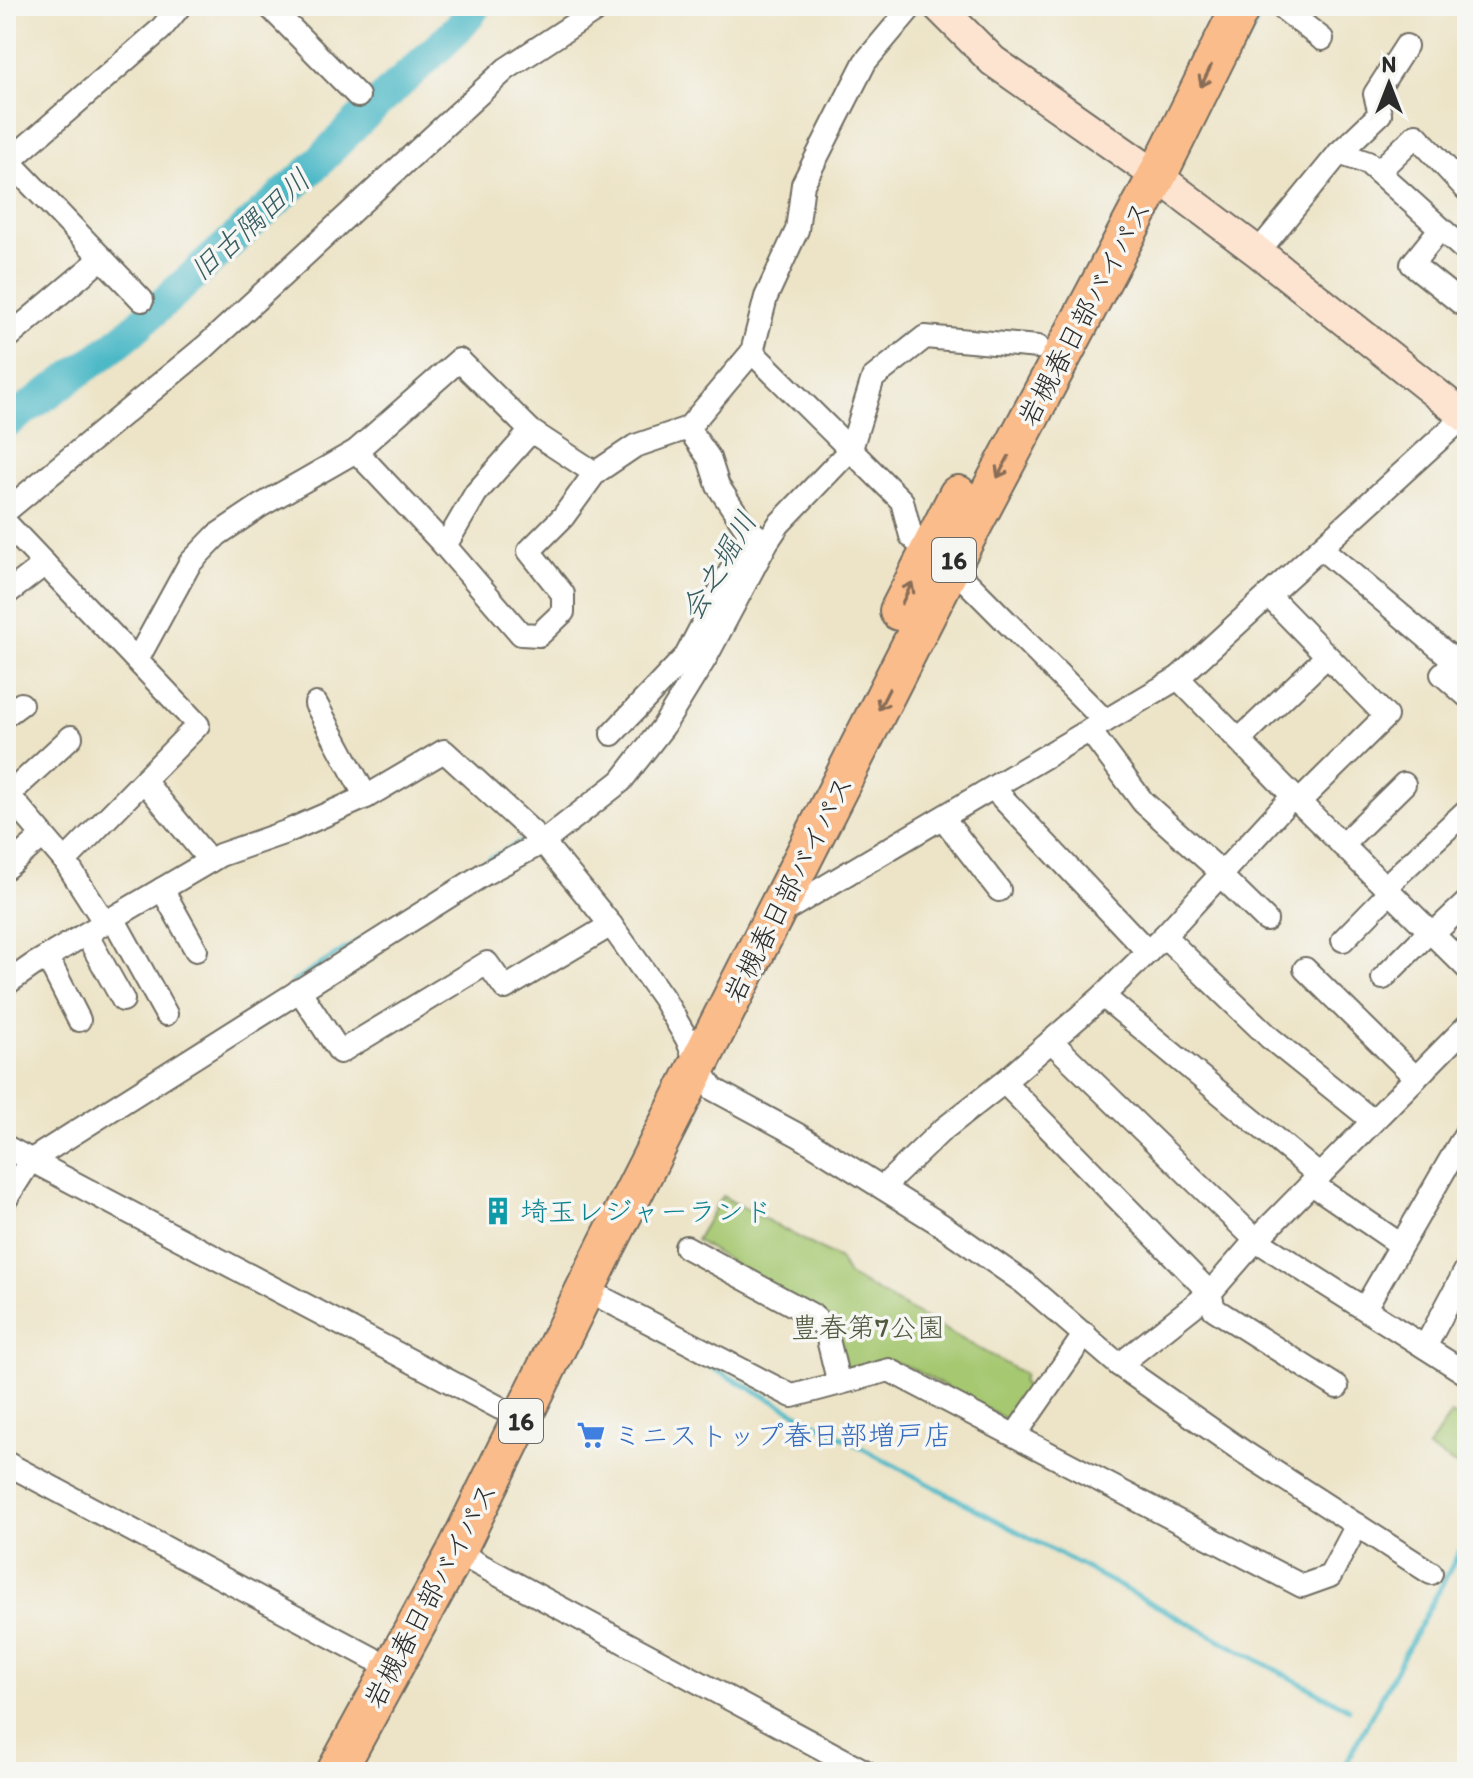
<svg xmlns="http://www.w3.org/2000/svg" width="1473" height="1778" viewBox="0 0 1473 1778" font-family="Itim,'Klee One',sans-serif">
  <rect width="100%" height="100%" fill="#f6f6f2"/>
  <filter id="ink" filterUnits="userSpaceOnUse"><feTurbulence type="fractalNoise" baseFrequency=".0125" numOctaves="2"/><feDisplacementMap in="SourceGraphic" scale="16" xChannelSelector="R" yChannelSelector="G"/><feConvolveMatrix kernelMatrix="1 2 1 2 8 2 1 2 1" color-interpolation-filters="sRGB"/></filter>
  <filter id="wash" filterUnits="userSpaceOnUse"><feTurbulence type="fractalNoise" baseFrequency=".006" numOctaves="4" result="noise"/><feDisplacementMap in="SourceGraphic" scale="32" xChannelSelector="R" yChannelSelector="G"/><feGaussianBlur stdDeviation="1.8" result="paint"/><feColorMatrix in="noise" values="0 0 0 0 0 0 0 0 0 0 0 0 0 0 0 0 0 1.4 0 .05"/><feComposite in="paint" operator="in"/></filter>
  <g filter="url(#wash)">
    <rect width="100%" height="100%" fill="#ede4c7"/>
    <!-- green -->
    <g fill="#a6c871" stroke="#687a4e" stroke-width="2">
      <path d="M722,1196l117,63 9,16 176,99 -2,9 13,9 -15,25 -10,5 -99,-54 -20,-7 -49,9 -13,-46 -133,-84z"/>
      <path d="M1467,1404v68l-39,-24 23,-34 7,4z"/>
    </g>
    <g fill="none" stroke-linecap="round" stroke-linejoin="round">
      <!-- stream -->
      <g stroke="#4db9c7" stroke-width="5">
        <path d="M1243,48l22,-42"/>
        <path d="M870,367l30,-30 19,-7"/>
        <path d="M762,530l13,-18"/>
        <path d="M481,863l48,-25"/>
        <path d="M292,983l69,-44"/>
        <path d="M662,1341l687,368"/>
        <path d="M1341,1772l126,-234"/>
      </g>
      <!-- river -->
      <path stroke="#4db9c7" stroke-width="32" d="M6,423l95,-67 30,-24 187,-169c34,-39 74,-72 111,-107 17,-16 35,-31 46,-50"/>
    </g>
  </g>
  <g filter="url(#ink)">
    <g fill="none" stroke-linecap="round" stroke-linejoin="round">
      <defs>
        <g id="street">
          <path d="M269,6l89,90"/>
          <path d="M1280,6l42,33"/>
          <path d="M1339,153l29,10 99,89"/>
          <path d="M6,158l136,142"/>
          <path d="M6,164l154,-134 20,-24"/>
          <path d="M1378,172l38,-37 51,55"/>
          <path d="M1440,229l-28,35 55,44"/>
          <path d="M1258,252l81,-99 41,-39 -5,-20 31,-48"/>
          <path d="M6,339l96,-81"/>
          <path d="M752,352l150,149 9,35 16,17"/>
          <path d="M688,428l21,30 9,28 28,42 16,11"/>
          <path d="M356,451l89,95 76,88 18,1 24,-23v-18l-34,-43 34,-34 32,-44 40,-27 53,-18 64,-76 14,-55 31,-67 6,-46 62,-122 47,-56"/>
          <path d="M6,511l200,-165 300,-277 96,-63"/>
          <path d="M6,523l192,202 -133,136"/>
          <path d="M445,546l31,-53 55,-62"/>
          <path d="M1321,548l134,113"/>
          <path d="M951,566l154,155"/>
          <path d="M6,594l39,-30"/>
          <path d="M1269,596l117,120 -87,86"/>
          <path d="M1467,649l-25,25 25,22"/>
          <path d="M137,660l53,-97 27,-28 43,-29 96,-55 103,-91 72,71 64,42"/>
          <path d="M1178,678l121,124 168,166"/>
          <path d="M316,704l50,93"/>
          <path d="M6,715l15,-11"/>
          <path d="M1090,731l53,71 78,70"/>
          <path d="M612,734l74,-78 65,-124"/>
          <path d="M1239,740l88,-84"/>
          <path d="M144,781l66,80"/>
          <path d="M993,788l155,164"/>
          <path d="M6,792l59,69 40,62"/>
          <path d="M6,797l65,-60"/>
          <path d="M943,818l56,72"/>
          <path d="M1342,845l62,-61"/>
          <path d="M6,868l37,-32"/>
          <path d="M1219,874l47,46"/>
          <path d="M1385,887l80,-75 2,2"/>
          <path d="M162,889l34,61"/>
          <path d="M779,914l399,-236 289,-264"/>
          <path d="M113,918l53,96"/>
          <path d="M86,934l37,66"/>
          <path d="M1433,934l34,-32"/>
          <path d="M1164,936l106,102 103,83"/>
          <path d="M1343,940l47,-48"/>
          <path d="M47,957l32,63"/>
          <path d="M1305,969l111,109"/>
          <path d="M1383,978l47,-47"/>
          <path d="M6,984l27,-19 187,-110 66,-23 80,-35 78,-46 99,91 68,83 52,73 24,41 11,27 15,23 85,46 142,89 83,58 96,83 126,88 186,120"/>
          <path d="M299,990l41,62 147,-89 18,25 106,-63"/>
          <path d="M1103,996l217,180"/>
          <path d="M1051,1041l205,199 211,134"/>
          <path d="M1004,1082l206,211 4,16 123,78"/>
          <path d="M6,1147l494,261"/>
          <path d="M1312,1184l89,61"/>
          <path d="M883,1187l57,-55 64,-50 99,-86 61,-60 129,-140"/>
          <path d="M6,1199l24,-38 454,-287 59,-32 78,-61 42,-54 43,-70 61,-115 12,-18 72,-75 22,-71 52,-41 113,10"/>
          <path d="M686,1247l126,68 13,12 12,49"/>
          <path d="M585,1289l207,107 97,-26 413,216 28,-10 27,-51"/>
          <path d="M1365,1308l102,-177"/>
          <path d="M1425,1347l42,-79"/>
          <path d="M1119,1365l91,-72 46,-53 211,-214"/>
          <path d="M1015,1435l70,-101"/>
          <path d="M6,1463l366,195"/>
          <path d="M456,1552l410,220"/>
        </g>
        <path id="secondary" d="M938,6l55,55 164,115 101,76 209,166"/>
        <g id="highway">
          <path d="M899,611l59,-116"/>
          <path d="M336,1772l120,-220 151,-307 344,-679 206,-390 84,-170"/>
        </g>
      </defs>
      <!-- street casing -->
      <use href="#street" stroke="#6f6c62" stroke-width="26"/>
      <!-- secondary casing -->
      <use href="#secondary" stroke="#6f6c62" stroke-width="34"/>
      <!-- highway casing -->
      <use href="#highway" stroke="#6f6c62" stroke-width="42"/>
      <!-- street -->
      <use href="#street" stroke="#fff" stroke-width="22"/>
      <!-- secondary -->
      <use href="#secondary" stroke="#fde4d1" stroke-width="30"/>
      <!-- highway -->
      <use href="#highway" stroke="#fabc8b" stroke-width="38"/>
    </g>
    <!-- one-way arrows -->
    <defs><path id="oneway-shaft" d="M-6 0H5M1.5-3L5.5 0L1.5 3" fill="none" stroke-width="1.6" stroke-linecap="round" stroke-linejoin="round" transform="scale(2)"/></defs>
    <g stroke="#886c56">
      <use href="#oneway-shaft" transform="translate(1206 76) rotate(116)"/>
      <use href="#oneway-shaft" transform="translate(1003 467) rotate(118)"/>
      <use href="#oneway-shaft" transform="translate(907 593) rotate(-64)"/>
      <use href="#oneway-shaft" transform="translate(884 699) rotate(117)"/>
    </g>
  </g>
  <!-- icons -->
  <defs>
    <symbol id="building-bare" viewBox="-9 -9 18 18"><path d="M-4-6H4V6H1V3H-1V6H-4ZM-2.5-4.3h1.7v1.8h-1.7ZM.8-4.3h1.7v1.8H.8ZM-2.5-1h1.7V.8h-1.7ZM.8-1h1.7V.8H.8Z" fill="#0f9aa8" stroke="#f6f6f2" stroke-width="2.5" paint-order="stroke"/></symbol>
    <symbol id="supermarket-bare" viewBox="-9 -9 18 18"><path d="M-6-5.5h2.5l.6 2H6L4.5 2H-2.5L-4.4-4H-6ZM-1.5 3.2a1.3 1.3 0 1 0 .1 0ZM3 3.2a1.3 1.3 0 1 0 .1 0Z" fill="#3f7fe0" stroke="#f6f6f2" stroke-width="2.5" paint-order="stroke"/></symbol>
  </defs>
  <g fill-rule="evenodd">
    <use href="#building-bare" x="478" y="1191" width="40" height="40"/>
    <use href="#supermarket-bare" x="571" y="1415" width="40" height="40"/>
  </g>
  <g text-anchor="middle" stroke-width="7" stroke-linejoin="round" paint-order="stroke">
    <!-- shield labels -->
    <g fill="#f6f6f2" stroke="#686867" stroke-width="2">
      <rect x="932" y="538" width="44" height="44" rx="6"/>
      <rect x="499" y="1399" width="44" height="44" rx="6"/>
    </g>
    <g font-size="26" font-weight="bold" fill="#2b2b2b">
      <text x="954" y="569">16</text>
      <text x="521" y="1430">16</text>
    </g>
    <!-- street labels -->
    <g font-size="28" fill="#2b2b2b" stroke="#f6f6f2">
      <text transform="translate(1084 313) rotate(-62)" y="10">岩槻春日部バイパス</text>
      <text transform="translate(788 889) rotate(-63)" y="10">岩槻春日部バイパス</text>
      <text transform="translate(430 1595) rotate(-62)" y="10">岩槻春日部バイパス</text>
    </g>
    <!-- culture labels -->
    <g font-size="28" fill="#0d838f" stroke="#f6f6f2" text-anchor="start">
      <text x="520" y="1221">埼玉レジャーランド</text>
    </g>
    <!-- park labels -->
    <g font-size="28" fill="#505a40" stroke="#f6f6f2">
      <text x="868" y="1337">豊春第7公園</text>
    </g>
    <!-- shop labels -->
    <g font-size="28" fill="#366cbe" stroke="#f6f6f2" text-anchor="start">
      <text x="613" y="1445">ミニストップ春日部増戸店</text>
    </g>
    <!-- water labels -->
    <g font-size="30" font-style="italic" fill="#375d62" stroke="#f6f6f2">
      <text transform="translate(250 225) rotate(-42)" y="10">旧古隅田川</text>
      <text transform="translate(719 566) rotate(-60)" y="10">会之堀川</text>
    </g>
  </g>
  <!-- margin -->
  <rect width="1473" height="1778" fill="none" stroke="#f6f6f2" stroke-width="32"/>
  <!-- north arrow -->
  <g transform="translate(1389 84)" stroke="#f6f6f2" stroke-width="6" paint-order="stroke">
  <path d="M0-6L14 30L0 20L-14 30Z" fill="#2b2b2b"/>
  <text y="-12" font-size="22" font-weight="bold" text-anchor="middle" fill="#2b2b2b">N</text>
  </g>
</svg>
